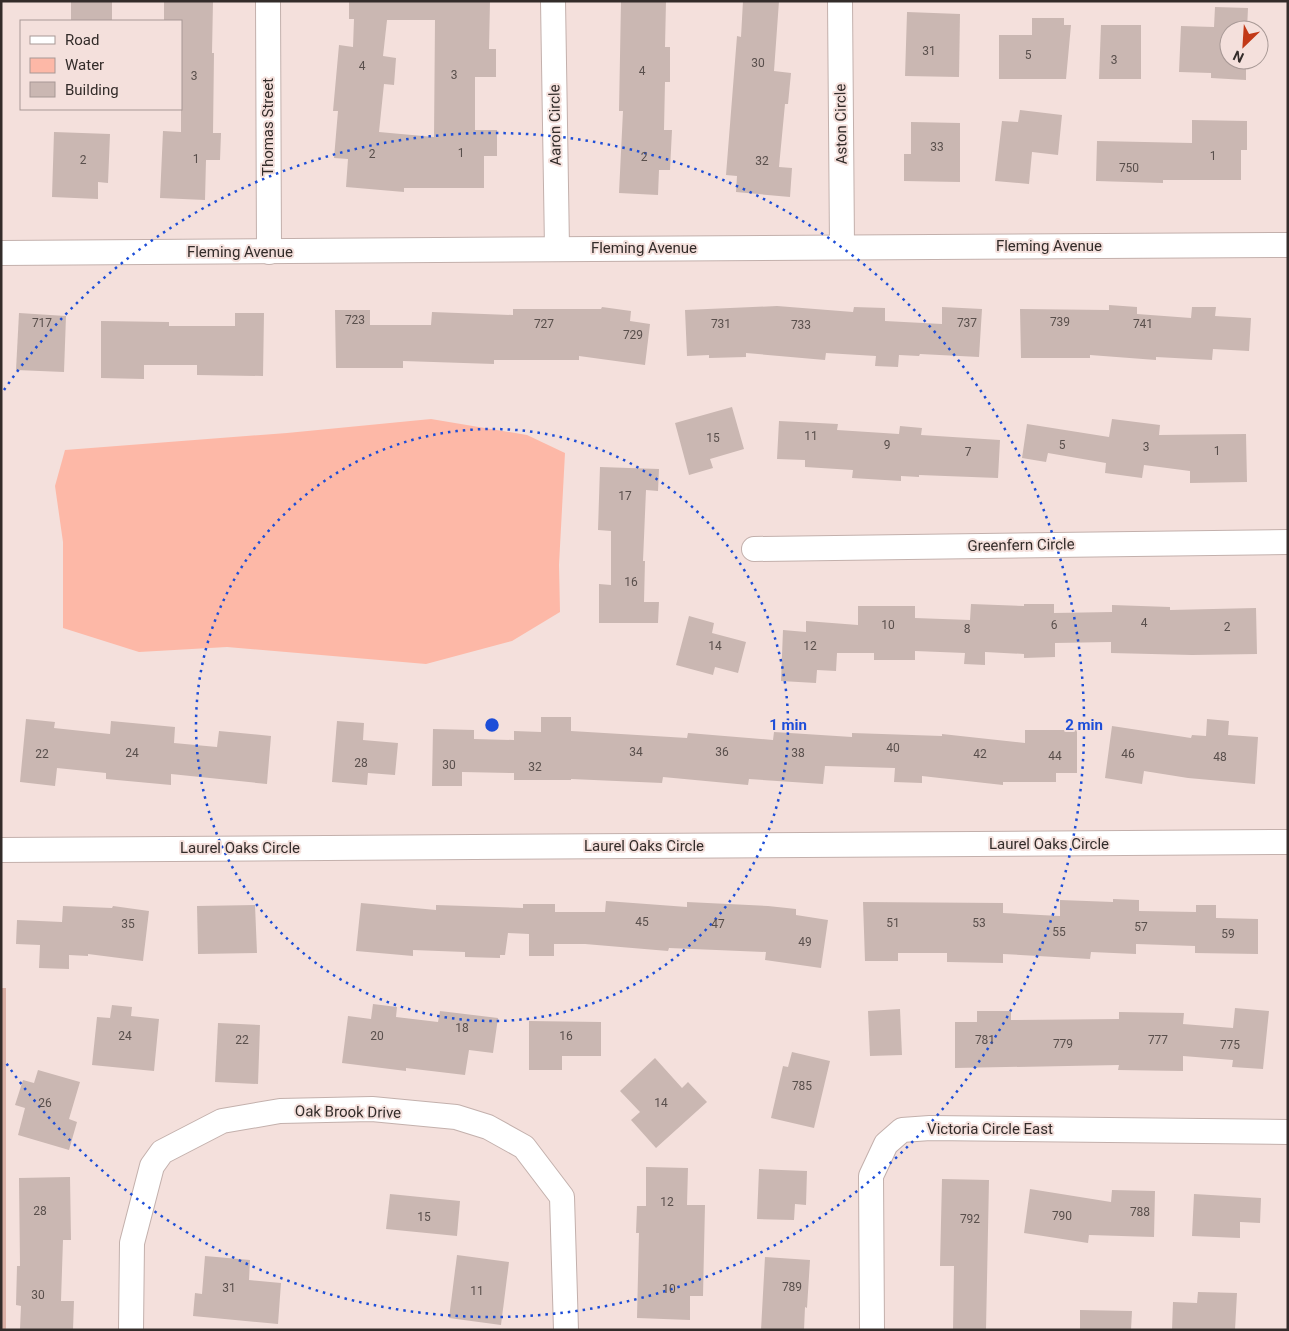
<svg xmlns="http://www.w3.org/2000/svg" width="1289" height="1331" viewBox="0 0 1289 1331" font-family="Roboto,sans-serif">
  <rect width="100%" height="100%" fill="#f4e0dc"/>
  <!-- green -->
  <rect fill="#dbb0a6" x="1" y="988" width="5" height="342"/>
  <!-- water -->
  <path fill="#fdb8a7" d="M431,419l96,16 38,18 -6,112 1,47 -48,29 -86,23 -199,-17 -88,5 -76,-24v-86l-8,-56 10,-36 222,-17z"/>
  <!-- building -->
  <g fill="#cab7b2" fill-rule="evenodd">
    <rect x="71" y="1" width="41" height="20"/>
    <path d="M164,1h49l-1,52h2l-1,80h8l-1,27h-14l-1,40 -45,-2 3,-67 18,1v-111h-17z"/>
    <path d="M349,1h141l-1,48h7v28h-21v53h22v26h-13v32h-80v4l-58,-5 2,-28 -14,-1 4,-47h-5l6,-66 14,2 1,-28h-5zM387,20h48l-1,117 -55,-5 5,-48 10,1 2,-27 -13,-2z"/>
    <path d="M621,1h45l-1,46h5v35h-5l-1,48h8l-2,40h-11l-1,25 -39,-2 4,-82h-4z"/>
    <path d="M743,1h36l-5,70 17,2 -3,31h-3l-6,63 13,1 -2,29 -54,-5 1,-16 -11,-1 11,-139 4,1z"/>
    <path d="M1215,7l33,1 -1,22h-18v30h17v20l-35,-2v-5l-32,-1 2,-46 33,1z"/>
    <path d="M907,12l53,2 -1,63 -54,-1z"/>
    <path d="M1032,18h32v7h7l-5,54h-67v-44h33z"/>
    <path d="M1101,25h40v54h-42z"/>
    <path d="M1020,110l42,5 -4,40 -26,-3 -3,32 -34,-3 7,-60 16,1z"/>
    <path d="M1192,120l55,1v29h-6v30h-78v3l-67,-2 1,-40 95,2z"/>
    <path d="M911,122l49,1v59l-56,-1v-27h7z"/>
    <path d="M54,132l56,2 -2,49 -10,-1v17l-46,-2z"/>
    <path d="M1109,305l28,2v7l54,4 1,-11h24l-1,9 36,2 -2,33 -36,-2 -1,11 -56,-3v3l-66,-5v3h-69l-1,-49 89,1z"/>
    <path d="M777,306l76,6 1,-5 31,1v13l57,3v-17l40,2 -3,48 -59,-3 -1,2 -20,-1 -1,12 -23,-1 1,-10 -50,-3 -1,7 -79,-7v4l-37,1v-3l-22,1 -2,-46z"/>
    <path d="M602,307l29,4 -1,10 20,3 -5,41 -66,-9v4h-85v4l-91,-3v7h-67l-1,-58h35v15h61l1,-13 81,3v-6h88z"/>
    <path d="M19,313l47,3 -2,56 -48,-2z"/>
    <path d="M235,313h29l-1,63 -66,-1v-10h-53v14l-43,-1v-57l68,1v4h66z"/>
    <path d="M732,407l12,42 -34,10 3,9 -24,7 -14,-52z"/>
    <path d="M1112,419l48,6 -1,10 87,-1 1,48 -57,1v-12l-46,-6 -2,13 -37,-5 1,-10 -58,-10 -2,9 -24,-4 5,-34 82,13z"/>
    <path d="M779,421l59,3 -1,6 62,4 1,-8 22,2 -1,7 79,5 -2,38 -79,-3v2l-18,-1v5l-49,-3 1,-8 -48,-3v-7l-28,-1z"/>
    <path d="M600,467l59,2 -1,22 -12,-1 -3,71h2l-1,41h15l-1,21h-59v-39l12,1v-54l-13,-1z"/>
    <path d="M971,604l53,2v-2h30v9l58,-1v-7l58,2v3l86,-2 1,46 -65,1 -81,-2v-11l-56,1v14l-31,1v-4l-39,-2v13l-21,-1 1,-11 -50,-2v9h-41v-7h-37l-1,18 -19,-1 -1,13 -35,-2 2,-51 23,2v-11l52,4v-19h57v12l55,2z"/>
    <path d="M689,616l25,7 -2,10 34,9 -8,31 -23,-6 -2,8 -37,-10z"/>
    <path d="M541,717h30v14l116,7 1,-5 85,7 1,-8 78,5v-4l90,3v-2l83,9v-13h52v43h-21v9h-53v3l-81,-9v7l-28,-1 1,-14 -70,-2 -2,18 -74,-5 -1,6 -85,-8 -1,6 -91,-4v1h-57v-7l-52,-1v14h-30l1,-57 41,1v9l40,1v-9l27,1z"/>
    <path d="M26,719l29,3 -1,6 56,6 1,-13 64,6 -1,16 43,4 2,-16 52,5 -4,48 -96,-10v11l-65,-6v-6l-49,-5 -2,18 -35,-4z"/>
    <path d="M1207,719l22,2 -1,14 30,2 -3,47 -67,-6 -44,-7 -2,13 -37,-6 7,-52 79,12 1,-3 14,1z"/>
    <path d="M337,721l27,2 -1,17 35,3 -3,32 -27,-2 -1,12 -35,-3z"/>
    <path d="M1113,899l26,1v11l57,1v-7h20v13l42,1v35l-63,-1v-7l-59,-2v10l-45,-2 -1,7 -87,-5v9l-56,-1v-9h-49v8h-33l-2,-59 140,1v10l57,3v-16l53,2z"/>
    <path d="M606,901l81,6v-5l81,4 28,3v6l32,5 -7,48 -56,-8 1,-8 -97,-4 -1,3 -83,-7h-31v12h-25v-22l-21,-1 -3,22h-5v3l-35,-1v-5l-52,-2v6l-57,-5 5,-48 75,7v-5l87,3v-4h32v8h50z"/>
    <path d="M255,905l2,48 -59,1 -1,-48z"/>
    <path d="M63,906l49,2 1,-2 36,5 -6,50 -55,-7v2l-19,-1v14l-30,-1 1,-23 -24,-1 1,-24 45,2z"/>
    <path d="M373,1004l24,3 -1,10 42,5 2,-11 58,7 -5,35 -24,-3 -4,25 -59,-7v3l-64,-8 6,-47 23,3z"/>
    <path d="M112,1005l20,2 -1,9 28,3 -5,52 -62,-6 5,-48 13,1z"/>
    <path d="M1235,1008l34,3 -6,58 -31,-2 1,-7 -50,-4v15l-65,-1 1,-5 -164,3v-46h22v-11h34v9l108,-1v-7l65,1 -1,11 50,4z"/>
    <path d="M900,1009l2,46 -32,1 -2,-45z"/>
    <path d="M529,1021l72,1v34h-39v14h-33z"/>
    <path d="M218,1023l42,2 -2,59 -43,-2z"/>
    <path d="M792,1052l38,9 -16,67 -43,-10 12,-52 5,1z"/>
    <path d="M655,1058l27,30 6,-6 19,20 -51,46 -25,-28 9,-8 -20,-21z"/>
    <path d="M38,1070l42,12 -11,37 8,3 -8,28 -51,-15 7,-27 -10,-3 8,-25 11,3z"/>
    <path d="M646,1167l42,1 -1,37h18l-2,91h-13v24l-53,-2 2,-85h-3l1,-27h9z"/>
    <path d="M759,1169l48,2 -1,34 -11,-1 -1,16 -37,-1z"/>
    <path d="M70,1177l1,63h-8l-2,61h13l-1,29 -53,-1 1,-23 -5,-1 1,-39h3l-1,-88z"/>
    <path d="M942,1179l47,1 -3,150h-33l1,-64h-14z"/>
    <path d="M1030,1189l81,13 1,-12 43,1 -1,46 -65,-2 -1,8 -64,-10z"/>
    <path d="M390,1194l70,7 -3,35 -71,-7z"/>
    <path d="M1194,1194l67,4 -1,25 -20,-1v16l-48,-2z"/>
    <path d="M457,1255l52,7 -8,63 -52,-7z"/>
    <path d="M205,1256l45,4 -1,20 32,3 -3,41 -85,-8 2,-23 7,1z"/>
    <path d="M765,1257l45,3 -3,48 -2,-1 -1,23h-43z"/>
    <path d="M1198,1292l39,1 -2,37h-63l1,-28 24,1z"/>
    <path d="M1080,1310l52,1 -1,19h-51z"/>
  </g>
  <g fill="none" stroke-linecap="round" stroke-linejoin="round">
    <defs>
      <g id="minor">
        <path d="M268,1l1,251"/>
        <path d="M553,1l4,247"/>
        <path d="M840,1l2,245"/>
        <path d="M1,253c429,-2 858,-7 1287,-8"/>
        <path d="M754,549l534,-7"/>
        <path d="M1,850l1287,-8"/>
        <path d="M131,1330l1,-87 20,-77 10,-14 60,-31 58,-10 92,-2 84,8 32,10 36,20 38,50 4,133"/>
        <path d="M872,1330l-1,-154 15,-32 16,-14 28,-2 358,4"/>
      </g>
    </defs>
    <!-- minor casing -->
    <use href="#minor" stroke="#c3b0ac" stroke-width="26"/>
    <!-- minor -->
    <use href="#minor" stroke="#fff" stroke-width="24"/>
  </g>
  <!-- distance rings -->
  <g fill="none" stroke="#1d4ed8" stroke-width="2.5" stroke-dasharray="2.5 5">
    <circle cx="492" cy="725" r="296"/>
    <path d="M4 390A592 592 0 1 1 4 1060"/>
  </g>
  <g text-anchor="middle" stroke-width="4" stroke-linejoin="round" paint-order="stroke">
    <!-- number labels -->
    <g font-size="12" fill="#594f4c">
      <text x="929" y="55">31</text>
      <text x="1028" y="59">5</text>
      <text x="1114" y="64">3</text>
      <text x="758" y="67">30</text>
      <text x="362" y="70">4</text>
      <text x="642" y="75">4</text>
      <text x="454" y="79">3</text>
      <text x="194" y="80">3</text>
      <text x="937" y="151">33</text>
      <text x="461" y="157">1</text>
      <text x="372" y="158">2</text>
      <text x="1213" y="160">1</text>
      <text x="644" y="161">2</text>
      <text x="196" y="163">1</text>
      <text x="83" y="164">2</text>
      <text x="762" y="165">32</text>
      <text x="1129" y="172">750</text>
      <text x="355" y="324">723</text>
      <text x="1060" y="326">739</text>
      <text x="42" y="327">717</text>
      <text x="967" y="327">737</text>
      <text x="544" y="328">727</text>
      <text x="721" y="328">731</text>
      <text x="1143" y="328">741</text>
      <text x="801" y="329">733</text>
      <text x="633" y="339">729</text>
      <text x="811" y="440">11</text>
      <text x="713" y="442">15</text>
      <text x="887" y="449">9</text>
      <text x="1062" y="449">5</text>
      <text x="1146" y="451">3</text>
      <text x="1217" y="455">1</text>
      <text x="968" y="456">7</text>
      <text x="625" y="500">17</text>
      <text x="631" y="586">16</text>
      <text x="1144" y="627">4</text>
      <text x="888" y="629">10</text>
      <text x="1054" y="629">6</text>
      <text x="1227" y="631">2</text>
      <text x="967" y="633">8</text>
      <text x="715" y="650">14</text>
      <text x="810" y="650">12</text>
      <text x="893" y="752">40</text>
      <text x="636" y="756">34</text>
      <text x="722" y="756">36</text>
      <text x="132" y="757">24</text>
      <text x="798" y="757">38</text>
      <text x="42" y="758">22</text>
      <text x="980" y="758">42</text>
      <text x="1128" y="758">46</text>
      <text x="1055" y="760">44</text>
      <text x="1220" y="761">48</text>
      <text x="361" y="767">28</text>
      <text x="449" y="769">30</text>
      <text x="535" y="771">32</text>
      <text x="642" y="926">45</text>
      <text x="893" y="927">51</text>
      <text x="979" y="927">53</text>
      <text x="128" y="928">35</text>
      <text x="718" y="928">47</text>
      <text x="1141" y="931">57</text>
      <text x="1059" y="936">55</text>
      <text x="1228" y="938">59</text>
      <text x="805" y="946">49</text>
      <text x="462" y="1032">18</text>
      <text x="125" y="1040">24</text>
      <text x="377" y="1040">20</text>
      <text x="566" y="1040">16</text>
      <text x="242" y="1044">22</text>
      <text x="985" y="1044">781</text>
      <text x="1158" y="1044">777</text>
      <text x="1063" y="1048">779</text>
      <text x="1230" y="1049">775</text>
      <text x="802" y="1090">785</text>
      <text x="45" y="1107">26</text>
      <text x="661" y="1107">14</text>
      <text x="667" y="1206">12</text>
      <text x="40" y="1215">28</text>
      <text x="1140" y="1216">788</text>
      <text x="1062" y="1220">790</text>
      <text x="424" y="1221">15</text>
      <text x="970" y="1223">792</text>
      <text x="792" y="1291">789</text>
      <text x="229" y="1292">31</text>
      <text x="669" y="1293">10</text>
      <text x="477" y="1295">11</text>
      <text x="38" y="1299">30</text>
    </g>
    <!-- street labels -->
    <g font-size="15" fill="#332c2a" stroke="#f4e0dc">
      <text transform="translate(841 124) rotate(-91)" y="5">Aston Circle</text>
      <text transform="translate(555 125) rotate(-91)" y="5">Aaron Circle</text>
      <text transform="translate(268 127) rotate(-90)" y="5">Thomas Street</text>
      <text x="1049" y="251">Fleming Avenue</text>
      <text x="644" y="253">Fleming Avenue</text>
      <text x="240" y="257">Fleming Avenue</text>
      <text transform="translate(1021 545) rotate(-1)" y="5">Greenfern Circle</text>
      <text x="1049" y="849">Laurel Oaks Circle</text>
      <text x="644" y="851">Laurel Oaks Circle</text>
      <text x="240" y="853">Laurel Oaks Circle</text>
      <text transform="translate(348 1112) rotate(1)" y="5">Oak Brook Drive</text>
      <text x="990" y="1134">Victoria Circle East</text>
    </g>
  </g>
  <circle cx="492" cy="725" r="8" fill="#1d4ed8" stroke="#f4e0dc" stroke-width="2.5"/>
  <g font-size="15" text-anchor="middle" font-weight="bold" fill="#1d4ed8" stroke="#f4e0dc" stroke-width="4" stroke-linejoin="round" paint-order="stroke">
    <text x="788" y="730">1 min</text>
    <text x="1084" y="730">2 min</text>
  </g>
  <!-- border -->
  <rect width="1289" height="1331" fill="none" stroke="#332c2a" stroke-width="5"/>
  <!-- legend -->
  <rect x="20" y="20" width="162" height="90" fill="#f4e0dc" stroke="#a79895"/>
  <rect x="30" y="36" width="25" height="8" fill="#ffffff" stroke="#a79895"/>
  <text x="65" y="45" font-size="15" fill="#332c2a">Road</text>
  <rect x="30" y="58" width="25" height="15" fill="#fdb8a7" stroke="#a79895"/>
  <text x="65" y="70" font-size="15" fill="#332c2a">Water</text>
  <rect x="30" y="82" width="25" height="15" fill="#cab7b2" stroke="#a79895"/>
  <text x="65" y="95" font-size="15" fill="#332c2a">Building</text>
  <!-- north arrow -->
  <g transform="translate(1244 45) rotate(205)"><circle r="24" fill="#f4e0dc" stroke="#a79895"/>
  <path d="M0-4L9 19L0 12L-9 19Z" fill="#c23917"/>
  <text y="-8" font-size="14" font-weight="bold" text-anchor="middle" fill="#332c2a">N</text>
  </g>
</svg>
